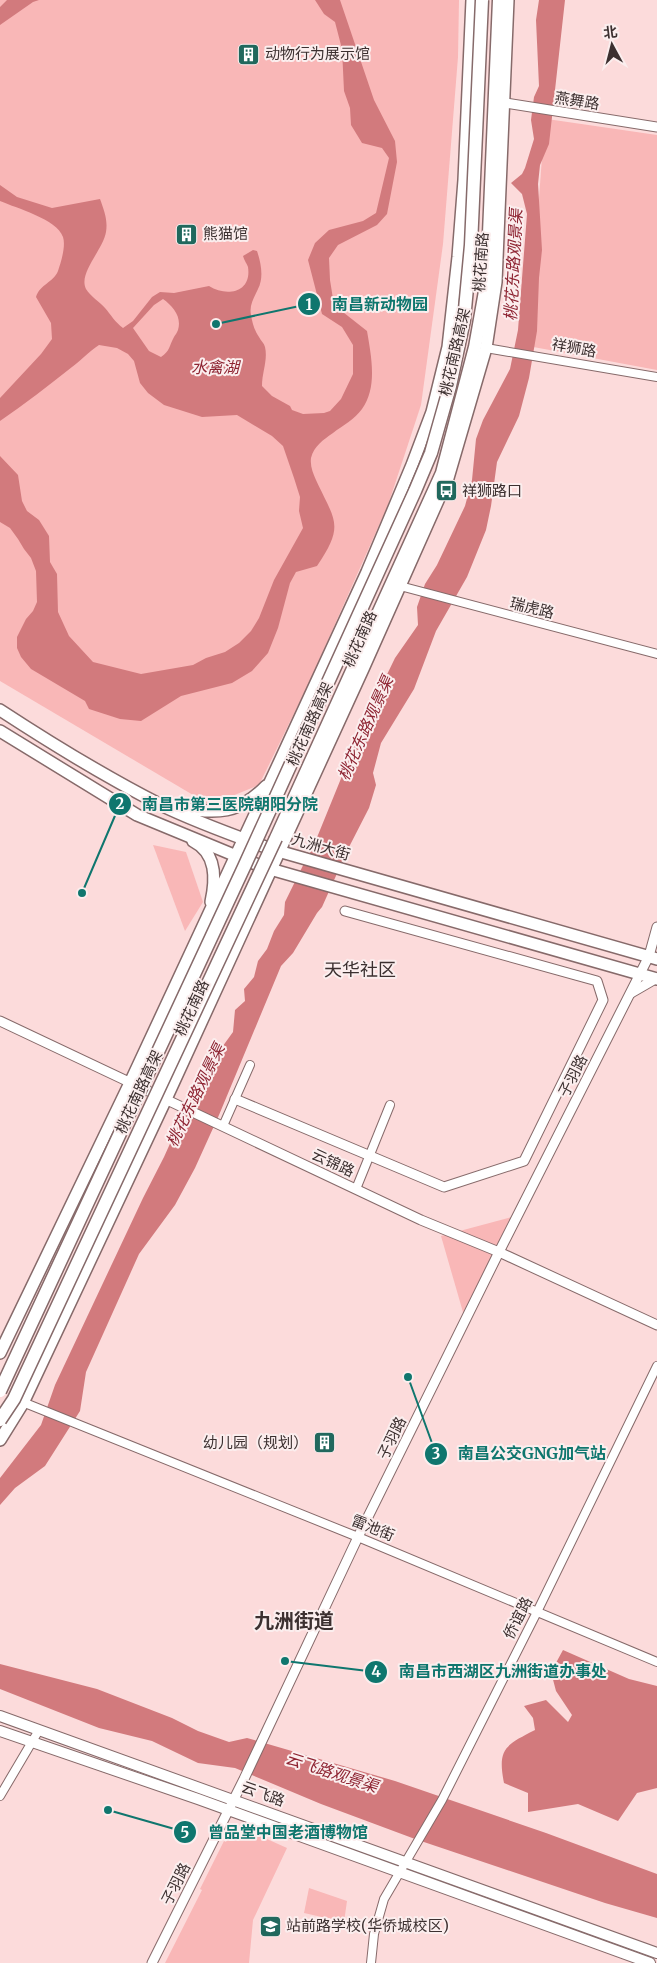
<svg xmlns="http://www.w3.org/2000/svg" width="657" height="1963" viewBox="0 0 657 1963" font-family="Merriweather,'Noto Sans SC',serif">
  <rect width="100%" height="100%" fill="#fcdbdb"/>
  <!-- green -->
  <g fill="#f9b7b7">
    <path d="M0,0h459l-1,57 -15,187 -22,161 -33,100 -80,180 -49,100 -49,20 -210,-124z"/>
    <path d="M547,119l110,16v235l-129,-24 15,-202z"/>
    <path d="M153,845l33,7 17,50 -18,29z"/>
    <path d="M523,1214l-56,112 -26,-90z"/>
    <path d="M247,1830l40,18 -34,72 -4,43h-84l37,-73 -2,-1 24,-48 2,1 2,-4z"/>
    <path d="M309,1888l38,13 -3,21 -40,-9z"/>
  </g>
  <!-- water -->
  <g fill="#d27a7d" fill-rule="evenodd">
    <path d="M7,0h32l-6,2 -33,23v-18z"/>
    <path d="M315,0h25l34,100 21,41 2,21 -10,52 -10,11 -39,20 -9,13 1,22 4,25 33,26c4,24 11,56 -5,78 -7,10 -20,17 -29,24 -10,7 -19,13 -22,25 -1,8 2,15 5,22 19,41 29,45 1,86l-21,6 -6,11 -12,45 -10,25 -16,18 -20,12 -51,13 -40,25 -21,-2 -31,-10 -4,-8 -54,-32 -10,-12 -4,-9v-11l9,-18 7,-8 4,-9 -1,-31 -5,-13 -7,-9 -6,-10 -8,-11 -10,-6v-66l18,19 4,26 5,10 12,9 10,16 1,26 7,12 1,38 11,24 24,26 48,12 52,-9 13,-7 19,-6 14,-9 12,-12 8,-13 15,-38 29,-52 -4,-17 1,-14 -6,-19 -11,-32 -11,-10 -35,-21 -35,2 -38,-12 -16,-12 -8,-10 -6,-22 -6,-7 -11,-6 -18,-3c-11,7 -17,15 -27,22 -24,19 -47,37 -72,54v-23l41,-44 11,-15 -1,-16 -15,-26c4,-13 17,-14 22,-26 3,-9 8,-25 5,-34 -6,-18 -47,-29 -63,-36v-16l17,12 35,11 48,-9c4,11 8,21 6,33 -3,18 -28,41 -20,57 4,7 14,13 19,19 6,7 10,14 18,20l10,-7 19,-24 8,-5 14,1 35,-7c17,11 43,7 39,-19 -1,-3 -4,-7 -5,-11l10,-6 4,1c4,12 7,26 1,38 -4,9 -9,16 -7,26 1,7 4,17 8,22 2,4 5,6 6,10 3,13 -3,25 -3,39l10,10 18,10 2,4 11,4 21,-1 6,-2 11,-12 12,-25v-29l-11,-18 -20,-13 -14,-54 7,-17 14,-13 34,-9 13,-8 13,-55 -7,-10 -20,-5 -11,-18 -1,-17 -6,-17 -2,-42 -7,-27 -11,-8zM163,299c10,7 19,18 15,31 -1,3 -3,5 -4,7 -5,9 -4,14 -13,20l-12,-6 -16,-23 21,-23z"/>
    <path d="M539,0h26l-16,144 -9,21 -2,19 4,66 -3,28 -2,53 -8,47 -10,38 -22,46 -6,44 -5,24 -19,47 -31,54 -22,58 -33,54 -8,30 3,12 -7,23 -21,41 -26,58 -5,6 -24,40 -12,13 -62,149 -24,53 -20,37 -36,49 -53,118 -6,39 -35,55 -30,22 -15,17v-27l41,-53 14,-40 88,-187 21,-41 35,-78 34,-47 2,-22 10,-9 -1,-12 10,-12 4,-16 9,-12 7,-18 10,-16 1,-13 33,-67 46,-113 31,-64 23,-33 -1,-18 8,-23 12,-19 28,-59 7,-26 4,-41 7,-19 27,-51 8,-39 9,-116 -5,-20 -11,-11 11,-9 3,-6 9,-29 -3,-19 3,-23 5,-11 -3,-66z"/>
    <path d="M563,1650l66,29 28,7v102l-20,5 -19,28 -40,-17 -50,8v-19l-24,-10c-7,-35 2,-38 31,-53l-2,-12 -9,-12 22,-6 22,22 4,-7 -16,-24 -5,-19z"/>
    <path d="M0,1664l97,25 75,29 26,13 31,11 18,-4 148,43 151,52 111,41v44l-52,-15 -190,-64 -94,-35 -86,-36 -37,-5 -46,-22 -53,-13 -99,-39z"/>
  </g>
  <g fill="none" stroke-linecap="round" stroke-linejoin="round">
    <defs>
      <g id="minor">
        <path d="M486,348l171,29"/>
        <path d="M400,586l257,68"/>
        <path d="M223,1126l27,-61"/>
        <path d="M356,1189l34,-84"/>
        <path d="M20,1401l338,136 299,125"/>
        <path d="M0,1796l39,-66"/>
        <path d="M371,1963l3,-29 10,-35 58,-99 95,-188 120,-246"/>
      </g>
      <g id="tertiary">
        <path d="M499,102l158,25"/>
        <path d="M631,993l26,-15"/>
        <path d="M0,1021l421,199 78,32 158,73"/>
        <path d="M235,1099l209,88 80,-26 79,-161 -6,-19 -252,-70"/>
        <path d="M152,1963l92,-184 114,-242 141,-285 150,-296 8,-29"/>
      </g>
      <g id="secondary">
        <path d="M0,1716l657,237"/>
        <path d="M0,1731l198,68 452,164"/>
      </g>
      <g id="primary">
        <path d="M0,710c52,34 106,67 161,95 35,17 74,31 110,44l386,110"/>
        <path d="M0,731l137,84 126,52 394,112"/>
        <path d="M180,808c37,6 59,6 86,-22"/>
        <path d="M193,841c24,12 23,38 18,61"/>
        <path d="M0,1353l130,-270 149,-320 88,-191 45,-107 20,-53 16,-65 10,-90 6,-77 8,-180"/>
        <path d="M0,1440l23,-37 143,-304 197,-430 85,-191 38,-130 10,-66 12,-282"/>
      </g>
      <path id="trunk" d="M276,838l166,-365 33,-126 12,-67 12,-280"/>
    </defs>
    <!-- minor casing -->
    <use href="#minor" stroke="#866a6a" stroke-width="10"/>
    <!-- tertiary casing -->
    <use href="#tertiary" stroke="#866a6a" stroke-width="11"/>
    <!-- secondary casing -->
    <use href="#secondary" stroke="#866a6a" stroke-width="12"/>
    <!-- primary casing -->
    <use href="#primary" stroke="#866a6a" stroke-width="14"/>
    <!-- trunk casing -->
    <use href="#trunk" stroke="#866a6a" stroke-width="15"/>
    <!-- minor -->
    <use href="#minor" stroke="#fff" stroke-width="8"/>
    <!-- tertiary -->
    <use href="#tertiary" stroke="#fff" stroke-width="9"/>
    <!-- secondary -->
    <use href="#secondary" stroke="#fff" stroke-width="10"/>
    <!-- primary -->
    <use href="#primary" stroke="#fff" stroke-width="11"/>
    <!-- trunk -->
    <use href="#trunk" stroke="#fff" stroke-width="12"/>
    <defs>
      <g id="trunk-bridge">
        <path d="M0,1391l244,-524 171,-376 16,-38 19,-67 14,-66 7,-75 11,-245"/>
        <path d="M0,1420l14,-21 262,-561"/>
      </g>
    </defs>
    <!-- trunk-bridge casing -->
    <use href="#trunk-bridge" stroke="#866a6a" stroke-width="15" stroke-linecap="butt"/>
    <!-- trunk-bridge -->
    <use href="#trunk-bridge" stroke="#fff" stroke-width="12"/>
  </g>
  <!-- icons -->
  <defs>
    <symbol id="building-square" viewBox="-11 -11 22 22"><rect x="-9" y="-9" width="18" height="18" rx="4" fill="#21685d" stroke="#fbeeee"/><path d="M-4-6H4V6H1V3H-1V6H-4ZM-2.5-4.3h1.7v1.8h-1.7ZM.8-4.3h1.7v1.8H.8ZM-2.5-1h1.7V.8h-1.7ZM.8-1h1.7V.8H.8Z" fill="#fff"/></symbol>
    <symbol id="bus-square" viewBox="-11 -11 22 22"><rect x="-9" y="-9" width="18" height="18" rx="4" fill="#21685d" stroke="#fbeeee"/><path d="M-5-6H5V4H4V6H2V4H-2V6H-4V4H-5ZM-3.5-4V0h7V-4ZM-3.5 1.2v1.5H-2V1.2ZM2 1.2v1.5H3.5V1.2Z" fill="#fff"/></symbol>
    <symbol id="school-square" viewBox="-11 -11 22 22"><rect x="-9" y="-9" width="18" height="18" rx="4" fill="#21685d" stroke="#fbeeee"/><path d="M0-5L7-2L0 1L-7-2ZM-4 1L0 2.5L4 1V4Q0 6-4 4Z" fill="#fff"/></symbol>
  </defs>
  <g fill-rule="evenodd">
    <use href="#building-square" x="236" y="42" width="25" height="25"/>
    <use href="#building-square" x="174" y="222" width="25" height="25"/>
    <use href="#bus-square" x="434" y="478" width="25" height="25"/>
    <use href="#building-square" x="312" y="1430" width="25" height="25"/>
    <use href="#school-square" x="258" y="1914" width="25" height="25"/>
  </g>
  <g text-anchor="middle" stroke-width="4" stroke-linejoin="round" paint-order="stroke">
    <!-- poi labels -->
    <g font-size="15" fill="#3c3030" stroke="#fbeeee" text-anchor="start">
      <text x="265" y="59">动物行为展示馆</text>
      <text x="203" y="239">熊猫馆</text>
      <text x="462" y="496">祥狮路口</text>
      <text x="308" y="1448" text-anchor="end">幼儿园（规划）</text>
      <text x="286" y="1931">站前路学校(华侨城校区)</text>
    </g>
    <!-- street labels -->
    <g font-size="15" fill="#3c3030" stroke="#fbeeee">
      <text transform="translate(577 101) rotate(9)" y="5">燕舞路</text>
      <text transform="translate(481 262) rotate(-86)" y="5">桃花南路</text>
      <text transform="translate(574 348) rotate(10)" y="5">祥狮路</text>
      <text transform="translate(455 352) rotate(-77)" y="5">桃花南路高架</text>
      <text transform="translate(532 608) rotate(14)" y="5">瑞虎路</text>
      <text transform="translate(360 639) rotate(-66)" y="5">桃花南路</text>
      <text transform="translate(310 724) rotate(-66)" y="5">桃花南路高架</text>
      <text transform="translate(321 847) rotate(16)" y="5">九洲大街</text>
      <text transform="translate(192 1008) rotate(-65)" y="5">桃花南路</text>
      <text transform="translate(573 1076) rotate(-63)" y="5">子羽路</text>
      <text transform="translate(139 1092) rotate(-65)" y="5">桃花南路高架</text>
      <text transform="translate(333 1163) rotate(25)" y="5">云锦路</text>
      <text transform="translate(392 1438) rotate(-64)" y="5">子羽路</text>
      <text transform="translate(373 1528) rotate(22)" y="5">雷池街</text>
      <text transform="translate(518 1618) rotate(-63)" y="5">侨谊路</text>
      <text transform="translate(263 1794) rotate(20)" y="5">云飞路</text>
      <text transform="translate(176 1884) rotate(-63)" y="5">子羽路</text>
    </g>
    <!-- water labels -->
    <g font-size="16" font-style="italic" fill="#8e2432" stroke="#fbeeee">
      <text transform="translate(513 265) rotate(-87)" y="6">桃花东路观景渠</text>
      <text x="215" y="373">水禽湖</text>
      <text transform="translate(365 728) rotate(-66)" y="6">桃花东路观景渠</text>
      <text transform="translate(195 1095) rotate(-64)" y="6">桃花东路观景渠</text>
      <text transform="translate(332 1772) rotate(18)" y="6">云飞路观景渠</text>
    </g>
    <!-- quarter labels -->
    <g font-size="18" fill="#3c3030" stroke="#fbeeee">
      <text x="360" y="976">天华社区</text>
    </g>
    <!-- district labels -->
    <g font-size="20" font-weight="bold" fill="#3c3030" stroke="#fbeeee">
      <text x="294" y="1628">九洲街道</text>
    </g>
  </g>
  <!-- callouts -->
  <path fill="none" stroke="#0f766e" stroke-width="2" d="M216 324L309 304M82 893L120 804M408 1377L436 1454M285 1661L376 1672M108 1810L185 1832"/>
  <g fill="#0f766e" stroke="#fbeeee" stroke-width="2">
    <circle cx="216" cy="324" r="5"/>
    <circle cx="82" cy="893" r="5"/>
    <circle cx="408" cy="1377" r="5"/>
    <circle cx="285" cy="1661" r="5"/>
    <circle cx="108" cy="1810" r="5"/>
    <circle cx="309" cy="304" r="12"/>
    <circle cx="120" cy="804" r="12"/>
    <circle cx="436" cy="1454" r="12"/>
    <circle cx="376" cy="1672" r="12"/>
    <circle cx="185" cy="1832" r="12"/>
  </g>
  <g font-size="15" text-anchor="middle" font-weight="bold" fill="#fff">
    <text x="309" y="310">1</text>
    <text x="120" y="809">2</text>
    <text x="436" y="1459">3</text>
    <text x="376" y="1677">4</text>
    <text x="185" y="1838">5</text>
  </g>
  <g font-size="16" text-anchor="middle" font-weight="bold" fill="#0f766e" stroke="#fbeeee" stroke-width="4" stroke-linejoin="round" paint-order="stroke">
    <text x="380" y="310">南昌新动物园</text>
    <text x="230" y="810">南昌市第三医院朝阳分院</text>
    <text x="532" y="1459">南昌公交GNG加气站</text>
    <text x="503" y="1677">南昌市西湖区九洲街道办事处</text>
    <text x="288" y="1838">曾品堂中国老酒博物馆</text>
  </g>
  <!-- north arrow -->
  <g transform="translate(612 45) rotate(353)" stroke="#fbeeee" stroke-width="4" paint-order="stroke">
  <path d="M0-4L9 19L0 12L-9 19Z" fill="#3c3030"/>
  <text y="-8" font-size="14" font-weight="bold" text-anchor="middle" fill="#3c3030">北</text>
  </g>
</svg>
